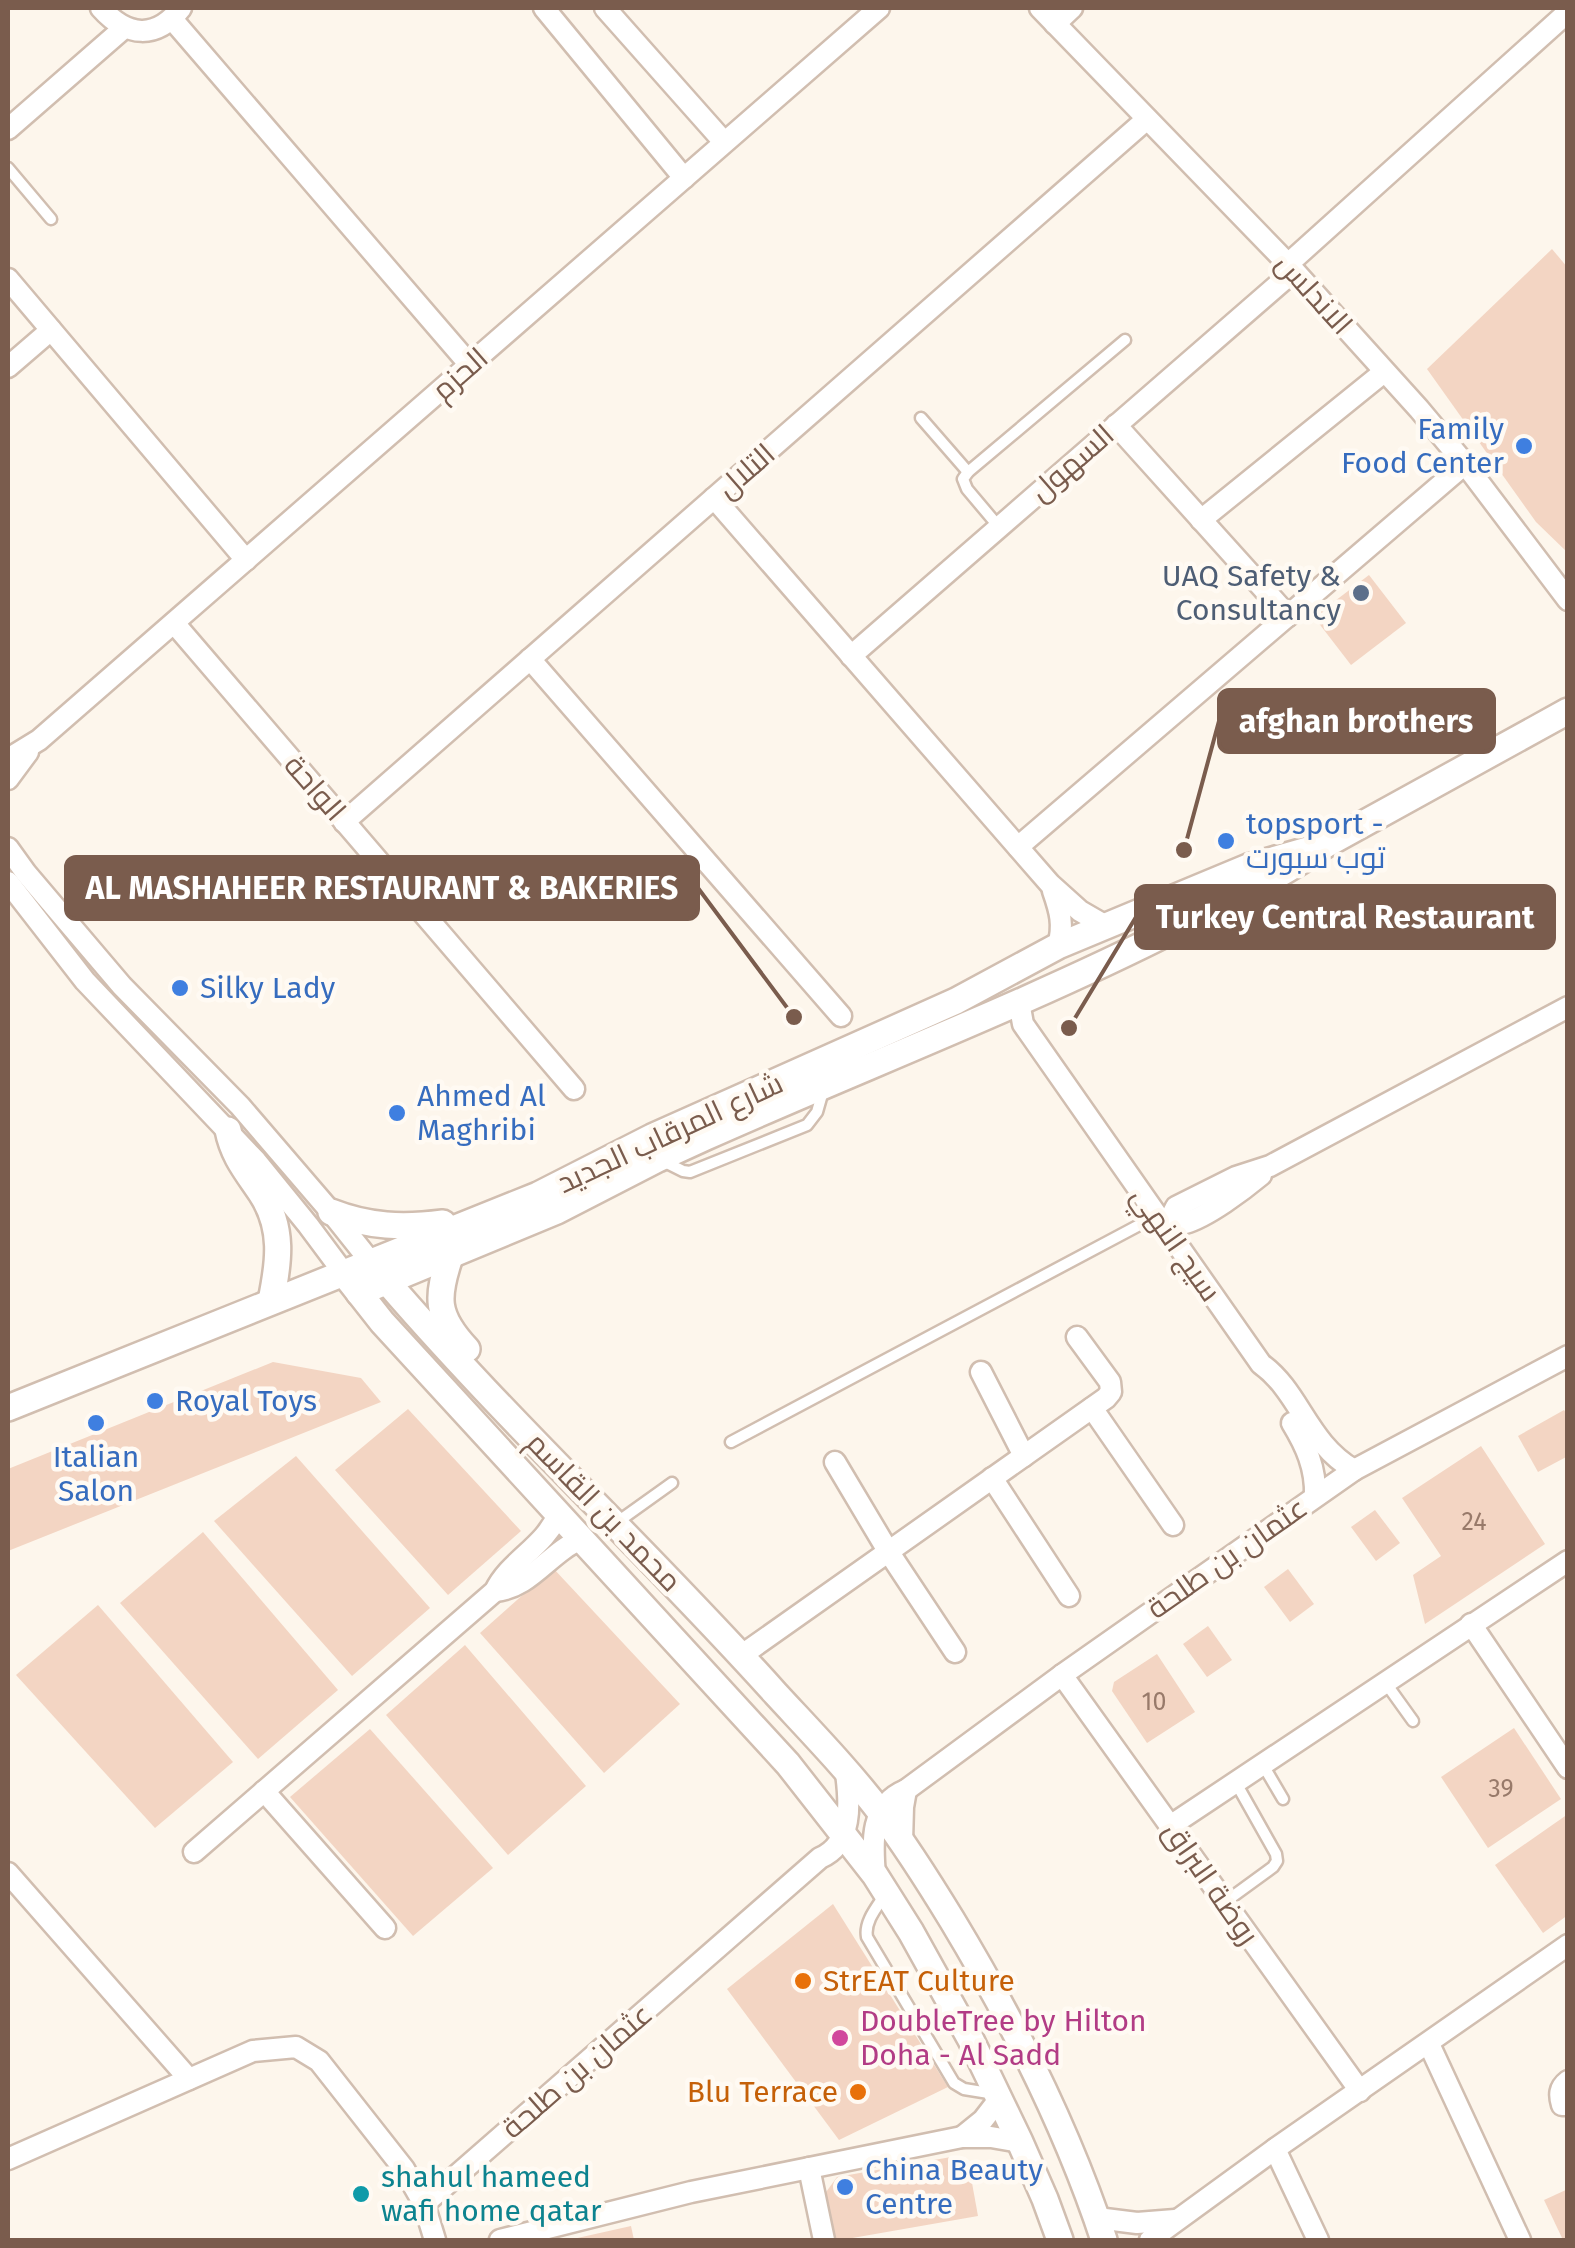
<svg xmlns="http://www.w3.org/2000/svg" width="1575" height="2248" viewBox="0 0 1575 2248" font-family="'Fira Sans',Cairo,sans-serif">
  <rect width="100%" height="100%" fill="#fdf6ec"/>
  <!-- building -->
  <g fill="#f3d5c3">
    <path d="M1552,249l16,19v285l-32,-31 -109,-153z"/>
    <path d="M1369,575l37,48 -55,42 -37,-48z"/>
    <path d="M273,1362l88,16 20,24 -373,149v-82z"/>
    <path d="M408,1409l113,122 -73,64 -113,-125z"/>
    <path d="M1564,1410l4,6v40l-30,16 -20,-36z"/>
    <path d="M1481,1446l64,98 -120,80 -12,-49 28,-19 -39,-58z"/>
    <path d="M296,1456l134,152 -78,68 -138,-155z"/>
    <path d="M1375,1510l25,33 -24,18 -25,-34z"/>
    <path d="M203,1532l135,158 -80,69 -138,-156z"/>
    <path d="M553,1568l127,136 -76,69 -124,-140z"/>
    <path d="M1288,1569l26,35 -24,18 -26,-35z"/>
    <path d="M98,1605l135,157 -78,66 -139,-153z"/>
    <path d="M1208,1626l24,34 -25,17 -24,-33z"/>
    <path d="M465,1645l121,141 -78,69 -122,-140z"/>
    <path d="M1157,1654l38,58 -48,31 -35,-52 2,-9z"/>
    <path d="M1514,1728l47,71 -73,49 -47,-71z"/>
    <path d="M370,1729l123,139 -80,68 -123,-139z"/>
    <path d="M1568,1814v101l-25,18 -48,-68z"/>
    <path d="M833,1904l115,183 -109,53 -112,-151z"/>
    <path d="M951,2157l19,15 8,44 -137,24h-12l-8,-41 16,-22z"/>
    <path d="M1568,2189v51h-5l-19,-40z"/>
    <path d="M631,2226l3,14h-60l-1,-1z"/>
  </g>
  <g fill="none" stroke-linecap="round" stroke-linejoin="round">
    <defs>
      <g id="service">
        <path d="M8,168l43,51"/>
        <path d="M921,418l47,54"/>
        <path d="M999,527l-32,-38 -4,-10 5,-7 157,-132"/>
        <path d="M663,1161l20,10 7,1 117,-47 10,-13 6,-21"/>
        <path d="M731,1442l414,-220 13,-3"/>
        <path d="M616,1523l56,-40"/>
        <path d="M1385,1682l28,39"/>
        <path d="M1263,1765l20,34"/>
        <path d="M886,1893c-8,13 -22,28 -19,44l87,146 10,6 31,5"/>
        <path d="M1225,1902l48,-35 4,-6 -1,-7 -40,-71"/>
      </g>
      <g id="minor">
        <path d="M101,8c26,29 55,32 80,0"/>
        <path d="M544,8l140,170"/>
        <path d="M605,8l119,134"/>
        <path d="M1040,8l248,256 131,145 46,55 103,136"/>
        <path d="M172,19l298,346"/>
        <path d="M1055,24l17,-16"/>
        <path d="M8,129l116,-101"/>
        <path d="M1288,264l280,-252"/>
        <path d="M8,279l238,281"/>
        <path d="M8,367l43,-37"/>
        <path d="M1116,425l172,191"/>
        <path d="M714,498l336,386 30,27 26,15"/>
        <path d="M1201,520l183,-148"/>
        <path d="M174,623l400,466"/>
        <path d="M851,656l443,-385"/>
        <path d="M530,659l311,357"/>
        <path d="M8,759l31,-19 840,-732"/>
        <path d="M8,779l20,-27"/>
        <path d="M344,822l803,-703"/>
        <path d="M1018,847l447,-383"/>
        <path d="M8,848l18,25 96,113 118,120 91,106 39,49"/>
        <path d="M8,882l77,99 171,180 52,64 35,47"/>
        <path d="M1053,891c7,20 11,34 5,55"/>
        <path d="M1019,1002l4,22 238,340c39,28 46,79 93,106"/>
        <path d="M1161,1220c8,3 15,6 24,3 22,-6 58,-33 76,-48"/>
        <path d="M1169,1233l2,-16 5,-10 60,-30 34,-11 298,-159"/>
        <path d="M981,1372l43,84"/>
        <path d="M1092,1408l81,117"/>
        <path d="M1292,1423c14,23 24,45 23,73"/>
        <path d="M835,1462l53,89 67,101"/>
        <path d="M992,1478l77,118"/>
        <path d="M495,1591c36,-3 55,-40 87,-52"/>
        <path d="M1471,1624l97,144"/>
        <path d="M742,1655l364,-257 5,-6 -1,-10 -33,-45"/>
        <path d="M1062,1675l298,416"/>
        <path d="M264,1791l121,137"/>
        <path d="M1170,1826l398,-265"/>
        <path d="M902,1842l1,-35 3,-17"/>
        <path d="M194,1852l301,-261c15,-31 50,-44 63,-77"/>
        <path d="M8,1873l181,206"/>
        <path d="M875,1875c-3,-34 -5,-70 31,-85l156,-115 292,-205 214,-114"/>
        <path d="M1429,2044l91,196"/>
        <path d="M1568,2081c-9,7 -9,14 -6,24h6"/>
        <path d="M962,2137l21,-17 17,-22"/>
        <path d="M1275,2149l43,91"/>
        <path d="M8,2159l245,-108 43,-4 23,14 85,108 20,35 11,36"/>
        <path d="M809,2168l15,72"/>
        <path d="M424,2204l396,-346c33,-14 30,-55 26,-85"/>
        <path d="M1097,2218l40,5 38,-3"/>
        <path d="M500,2240l191,-48 271,-55h29l29,5"/>
        <path d="M1150,2240l125,-91 293,-204"/>
      </g>
      <g id="tertiary">
        <path d="M228,1130c5,26 19,42 33,63 23,35 18,69 10,108"/>
        <path d="M331,1212c38,15 72,16 112,11"/>
        <path d="M451,1254c-15,43 -16,61 16,95"/>
        <path d="M377,1270c126,148 269,279 399,424 36,39 73,77 105,119 26,34 49,71 71,107 61,101 115,208 152,320"/>
        <path d="M349,1280l33,42 406,442 87,111 36,57 60,108 49,102 25,57 15,41"/>
        <path d="M359,1293l198,-82 101,-52 48,-22c157,-70 319,-132 473,-210 49,-26 101,-50 146,-82l243,-134"/>
        <path d="M8,1408l530,-213 114,-58 304,-136 102,-55 190,-79 77,-22"/>
      </g>
    </defs>
    <!-- service casing -->
    <use href="#service" stroke="#d1beb0" stroke-width="15"/>
    <!-- minor casing -->
    <use href="#minor" stroke="#d1beb0" stroke-width="25"/>
    <!-- tertiary casing -->
    <use href="#tertiary" stroke="#d1beb0" stroke-width="30"/>
    <!-- service -->
    <use href="#service" stroke="#fff" stroke-width="10"/>
    <!-- minor -->
    <use href="#minor" stroke="#fff" stroke-width="20"/>
    <!-- tertiary -->
    <use href="#tertiary" stroke="#fff" stroke-width="25"/>
  </g>
  <!-- markers -->
  <g fill="#3f7fe0" stroke="#fffaf3" stroke-width="4">
    <circle cx="1524" cy="446" r="10"/>
    <circle cx="1226" cy="841" r="10"/>
    <circle cx="180" cy="988" r="10"/>
    <circle cx="397" cy="1113" r="10"/>
    <circle cx="155" cy="1401" r="10"/>
    <circle cx="96" cy="1423" r="10"/>
    <circle cx="845" cy="2187" r="10"/>
  </g>
  <circle fill="#5c6f8a" stroke="#fffaf3" stroke-width="4" cx="1361" cy="593" r="10"/>
  <g fill="#e8710a" stroke="#fffaf3" stroke-width="4">
    <circle cx="803" cy="1981" r="10"/>
    <circle cx="858" cy="2092" r="10"/>
  </g>
  <circle fill="#d1479c" stroke="#fffaf3" stroke-width="4" cx="840" cy="2038" r="10"/>
  <circle fill="#0f9aa8" stroke="#fffaf3" stroke-width="4" cx="361" cy="2194" r="10"/>
  <g text-anchor="middle" stroke-width="9" stroke-linejoin="round" paint-order="stroke">
    <!-- number labels -->
    <g font-size="25" fill="#987a6a">
      <text x="1474" y="1530">24</text>
      <text x="1154" y="1710">10</text>
      <text x="1501" y="1797">39</text>
    </g>
    <!-- street labels -->
    <g font-size="30" fill="#7a5c4d" stroke="#fffaf3">
      <text transform="translate(1314 294) rotate(48)" y="10">الاندلس</text>
      <text transform="translate(460 374) rotate(-41)" y="10">الحزم</text>
      <text transform="translate(1072 463) rotate(-41)" y="10">السهول</text>
      <text transform="translate(746 471) rotate(-41)" y="10">التلال</text>
      <text transform="translate(315 788) rotate(49)" y="10">الواحة</text>
      <text transform="translate(670 1133) rotate(-25)" y="10">شارع المرقاب الجديد</text>
      <text transform="translate(1176 1244) rotate(55)" y="10">سيج النهي</text>
      <text transform="translate(604 1512) rotate(46)" y="10">محمد بن القاسم</text>
      <text transform="translate(1227 1558) rotate(-35)" y="10">عثمان بن طلحة</text>
      <text transform="translate(1211 1883) rotate(55)" y="10">روضة البراق</text>
      <text transform="translate(577 2071) rotate(-41)" y="10">عثمان بن طلحة</text>
    </g>
    <!-- shop labels -->
    <g font-size="30" fill="#366cbe" stroke="#fffaf3" text-anchor="start">
      <text x="1504" y="439" text-anchor="end">Family<tspan x="1504" dy="34">Food Center</tspan></text>
      <text x="1246" y="834">topsport -<tspan x="1246" dy="34">توب سبورت</tspan></text>
      <text x="200" y="998">Silky Lady</text>
      <text x="417" y="1106">Ahmed Al<tspan x="417" dy="34">Maghribi</tspan></text>
      <text x="175" y="1411">Royal Toys</text>
      <text x="96" y="1467" text-anchor="middle">Italian<tspan x="96" dy="34">Salon</tspan></text>
      <text x="865" y="2180">China Beauty<tspan x="865" dy="34">Centre</tspan></text>
    </g>
    <!-- service labels -->
    <g font-size="30" fill="#4e5e75" stroke="#fffaf3" text-anchor="end">
      <text x="1341" y="586">UAQ Safety &amp;<tspan x="1341" dy="34">Consultancy</tspan></text>
    </g>
    <!-- food labels -->
    <g font-size="30" fill="#c56008" stroke="#fffaf3" text-anchor="start">
      <text x="823" y="1991">StrEAT Culture</text>
      <text x="838" y="2102" text-anchor="end">Blu Terrace</text>
    </g>
    <!-- hotel labels -->
    <g font-size="30" fill="#b23c85" stroke="#fffaf3" text-anchor="start">
      <text x="860" y="2031">DoubleTree by Hilton<tspan x="860" dy="34">Doha - Al Sadd</tspan></text>
    </g>
    <!-- culture labels -->
    <g font-size="30" fill="#0d838f" stroke="#fffaf3" text-anchor="start">
      <text x="381" y="2187">shahul hameed<tspan x="381" dy="34">wafi home qatar</tspan></text>
    </g>
  </g>
  <!-- callouts -->
  <path fill="none" stroke="#7a5c4d" stroke-width="4" d="M1184 850L1219 721M794 1017L698 888M1069 1028L1136 917"/>
  <g fill="#7a5c4d" stroke="#fffaf3" stroke-width="4">
    <circle cx="1184" cy="850" r="10"/>
    <circle cx="794" cy="1017" r="10"/>
    <circle cx="1069" cy="1028" r="10"/>
  </g>
  <g fill="#7a5c4d" stroke="#7a5c4d" stroke-width="4">
    <rect x="1219" y="690" width="275" height="62" rx="10"/>
    <rect x="66" y="857" width="632" height="62" rx="10"/>
    <rect x="1136" y="886" width="418" height="62" rx="10"/>
  </g>
  <g font-size="32" text-anchor="middle" font-weight="bold" fill="#fff">
    <text x="1356" y="732">afghan brothers</text>
    <text x="382" y="899">AL MASHAHEER RESTAURANT &amp; BAKERIES</text>
    <text x="1345" y="928">Turkey Central Restaurant</text>
  </g>
  <!-- border -->
  <rect width="1575" height="2248" fill="none" stroke="#7a5c4d" stroke-width="20"/>
</svg>
